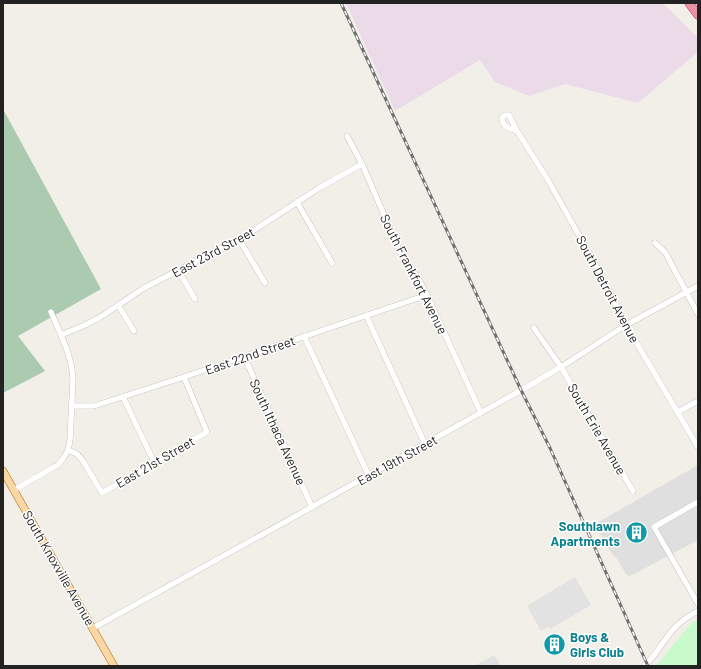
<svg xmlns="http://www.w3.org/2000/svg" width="701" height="669" viewBox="0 0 701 669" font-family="Barlow,sans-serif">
  <rect width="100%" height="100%" fill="#f2efe9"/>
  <!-- residential -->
  <path fill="#e0dfdf" d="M698,465v75l-64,34 -5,2 -3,-2 -8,-14 -8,-9 -15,-27z"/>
  <!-- industrial -->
  <path fill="#ebdbe8" d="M346,3h317l35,35v14l-60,51 -73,-19 -36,12 -34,-14 -15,-22 -85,51z"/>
  <!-- cemetery -->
  <path fill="#aacbaf" d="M3,109l98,180 -83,47 27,35 -42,22z"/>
  <!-- park -->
  <path fill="#c8facc" d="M698,620v46h-42l36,-44z"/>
  <!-- parking -->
  <g fill="#e2e2e2">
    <path d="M575,577l16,28 -41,24 -2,-2 -7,4 -14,-25z"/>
    <path d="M494,655l7,11h-27z"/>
  </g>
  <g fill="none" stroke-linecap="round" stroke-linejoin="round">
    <defs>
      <g id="minor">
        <path d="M517,131c-8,-3 -15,-4 -15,-13l3,-3h4l8,16 31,49 51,91 27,54 72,122"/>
        <path d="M347,136l15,28 7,16 22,51 9,21 18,26 9,17 54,118"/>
        <path d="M297,202l35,61"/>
        <path d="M239,239l26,44"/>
        <path d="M655,243l10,9 33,62"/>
        <path d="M178,270l17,29"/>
        <path d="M118,305l16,26"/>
        <path d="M366,315l59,129"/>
        <path d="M534,328l27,39 72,124"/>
        <path d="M61,335l22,-9 16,-8 45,-30 95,-49 14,-8 66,-43 43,-24"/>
        <path d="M304,336l65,140"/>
        <path d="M244,356l68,151"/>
        <path d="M123,397l31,65"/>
        <path d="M72,406h22l90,-29 243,-82"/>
        <path d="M678,412l20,-11"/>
        <path d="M68,450l9,4 6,7 19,32 105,-61 -23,-55"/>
        <path d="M14,490l40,-23 4,-2 6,-8 4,-7 2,-10 3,-61c-1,-23 -13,-46 -22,-67"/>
        <path d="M698,502l-44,25 44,77"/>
        <path d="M93,628l219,-121 213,-119 36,-21 65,-42 72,-39"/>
        <path d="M644,666c11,-9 18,-23 27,-34 8,-10 17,-16 27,-21"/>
      </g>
      <path id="major" d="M3,471l111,195"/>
      <path id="highway" d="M689,3l9,12"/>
    </defs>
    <!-- minor casing -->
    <use href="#minor" stroke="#a9a9a9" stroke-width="6"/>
    <!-- major casing -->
    <use href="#major" stroke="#a06b00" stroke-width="8"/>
    <!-- highway casing -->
    <use href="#highway" stroke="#dc2a67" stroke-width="9"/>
    <!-- minor -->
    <use href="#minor" stroke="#fff" stroke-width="5.5"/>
    <!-- major -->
    <use href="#major" stroke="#fcd6a4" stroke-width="7"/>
    <!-- highway -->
    <use href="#highway" stroke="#e892a2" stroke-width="8"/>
    <defs>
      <path id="rail" d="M341,3l180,387 29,58 98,218"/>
    </defs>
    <!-- rail casing -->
    <use href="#rail" stroke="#707070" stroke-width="3"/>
    <!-- rail -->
    <use href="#rail" stroke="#fff" stroke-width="1.5" stroke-dasharray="4.5" stroke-linecap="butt"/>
  </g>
  <!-- icons -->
  <defs>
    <symbol id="building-disc" viewBox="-11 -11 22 22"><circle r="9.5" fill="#0f9aa8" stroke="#fff"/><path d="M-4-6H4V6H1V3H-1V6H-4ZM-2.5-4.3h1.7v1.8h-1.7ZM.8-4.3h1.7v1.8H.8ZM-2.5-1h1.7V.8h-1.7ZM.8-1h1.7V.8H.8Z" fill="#fff"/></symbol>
  </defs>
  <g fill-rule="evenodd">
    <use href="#building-disc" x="624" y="520" width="25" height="25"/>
    <use href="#building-disc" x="542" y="632" width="25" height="25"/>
  </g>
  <g text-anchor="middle" stroke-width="3" stroke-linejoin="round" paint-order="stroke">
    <!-- street labels -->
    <g font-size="13" fill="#222" stroke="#fff">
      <text transform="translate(213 252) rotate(-28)" y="5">East 23rd Street</text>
      <text transform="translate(414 274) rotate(63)" y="5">South Frankfort Avenue</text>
      <text transform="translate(608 289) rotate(62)" y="5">South Detroit Avenue</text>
      <text transform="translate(250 355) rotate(-19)" y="5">East 22nd Street</text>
      <text transform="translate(597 429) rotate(60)" y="5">South Erie Avenue</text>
      <text transform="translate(278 432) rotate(65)" y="5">South Ithaca Avenue</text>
      <text transform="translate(397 460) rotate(-29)" y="5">East 19th Street</text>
      <text transform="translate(155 462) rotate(-30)" y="5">East 21st Street</text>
      <text transform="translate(59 568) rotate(60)" y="5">South Knoxville Avenue</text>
    </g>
    <!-- culture labels -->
    <g font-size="13" font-weight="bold" fill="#0d838f" stroke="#fff" text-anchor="end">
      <text x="620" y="531">Southlawn<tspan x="620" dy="15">Apartments</tspan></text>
      <text x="570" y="642" text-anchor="start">Boys &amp;<tspan x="570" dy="15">Girls Club</tspan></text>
    </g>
  </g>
  <!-- border -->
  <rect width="701" height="669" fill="none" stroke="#222222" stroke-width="8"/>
</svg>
